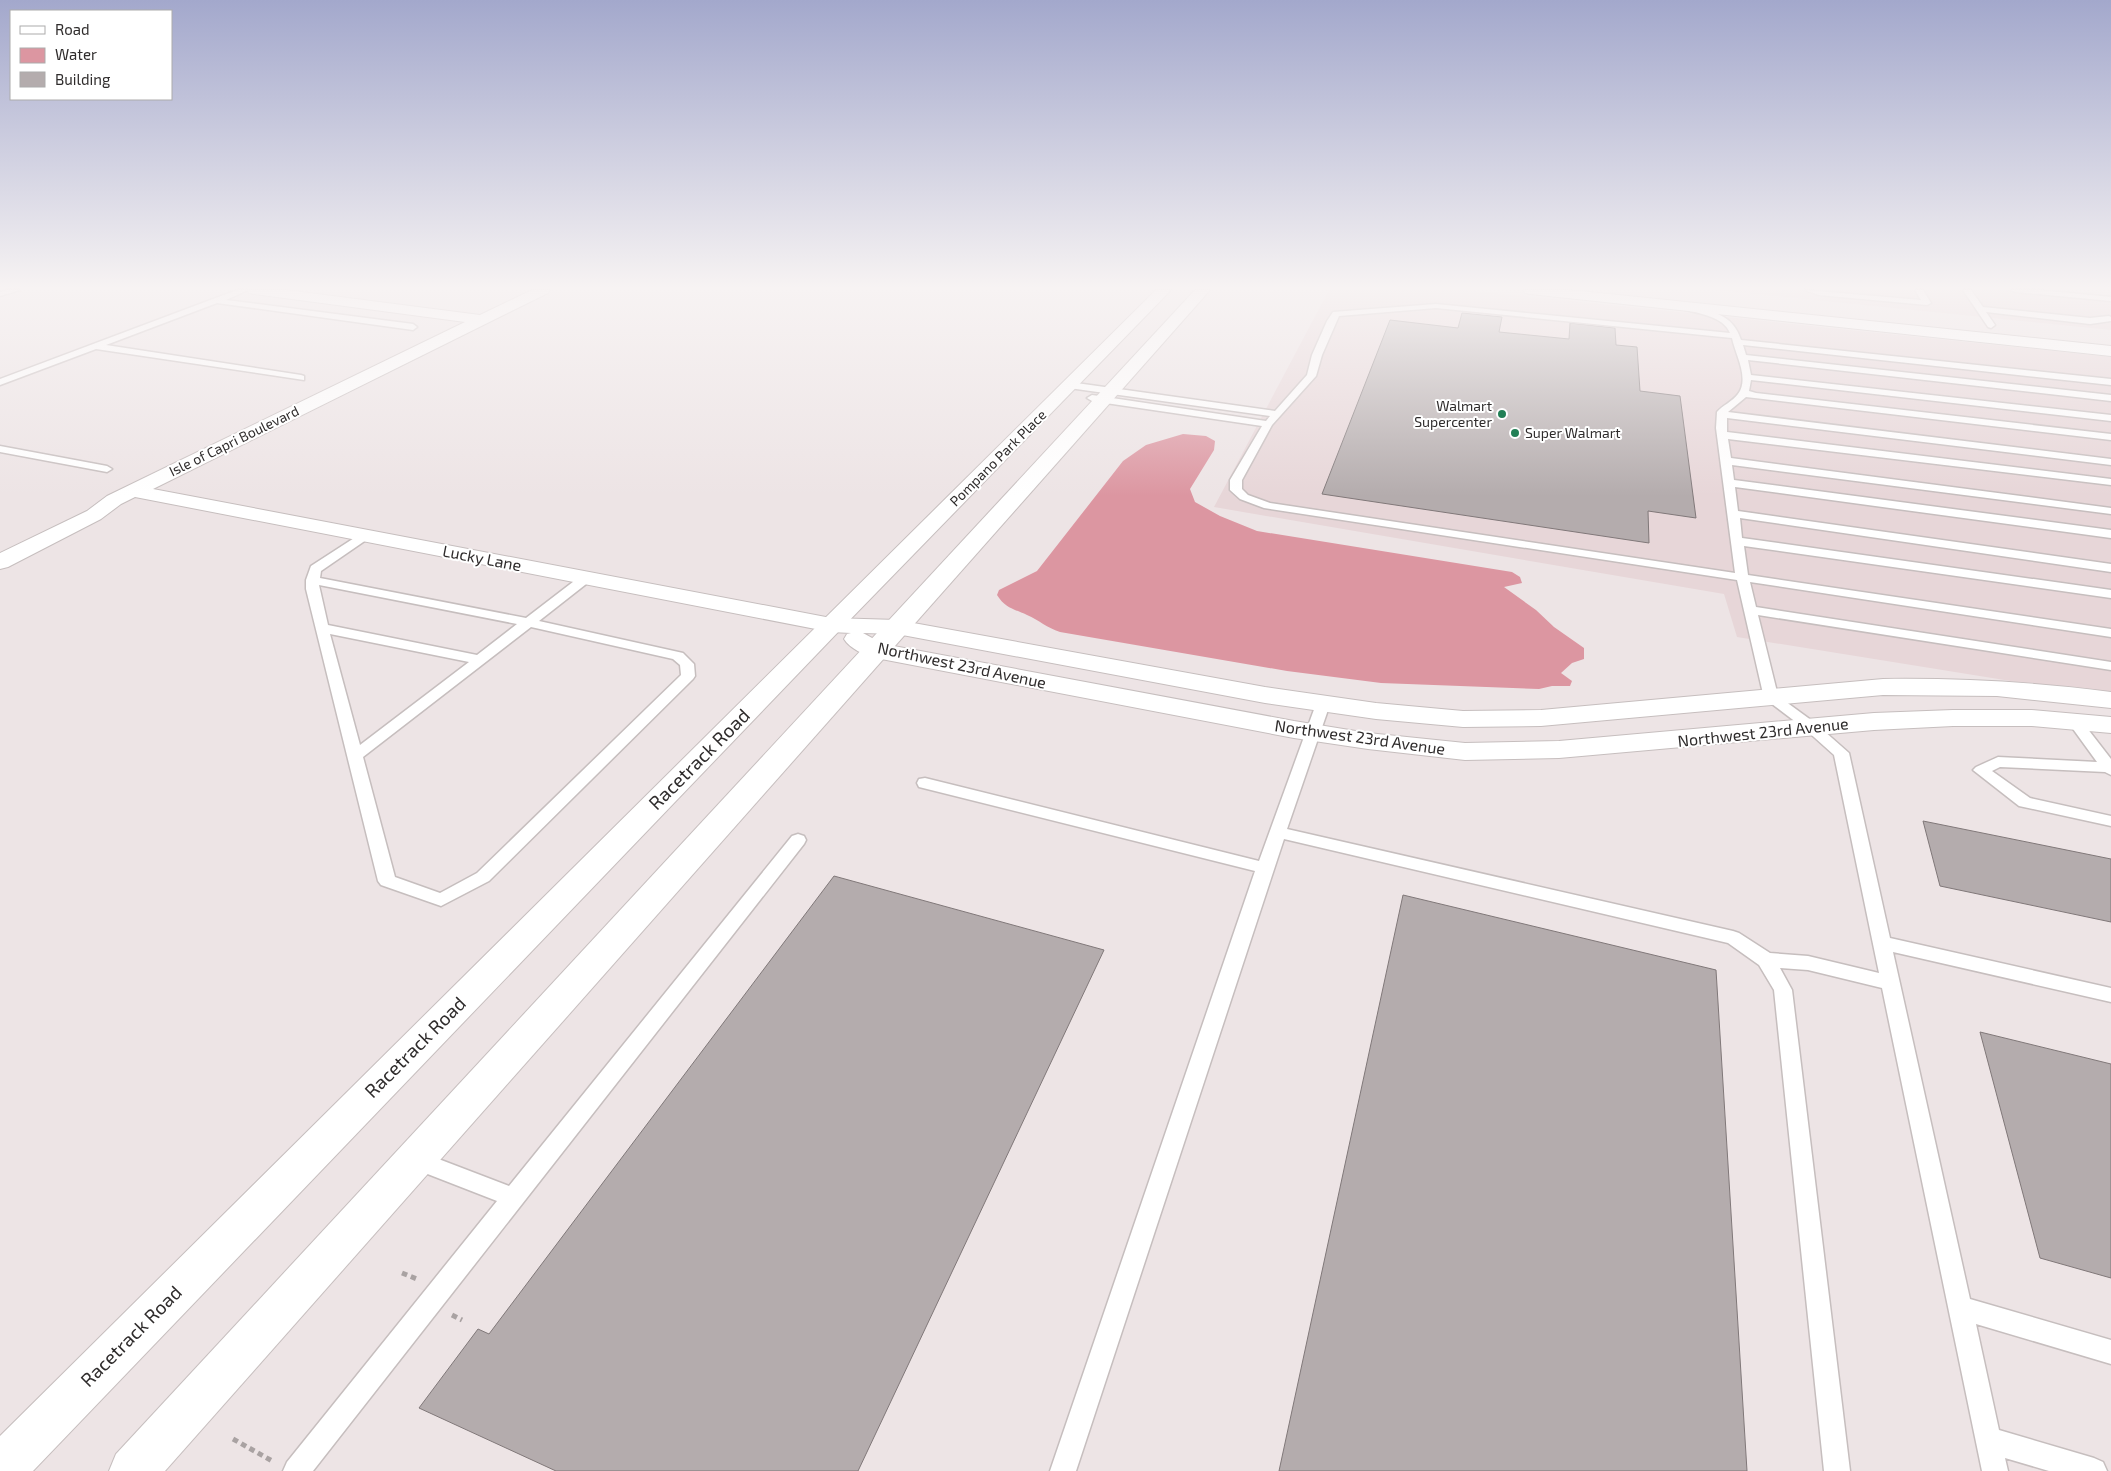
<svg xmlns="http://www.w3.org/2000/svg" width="2111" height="1471" viewBox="0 0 2111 1471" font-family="'Exo 2',sans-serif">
  <rect width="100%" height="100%" fill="#ede4e5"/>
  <!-- built -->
  <g fill="#e7d6d8">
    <path d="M1329,290h137l645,67v340l-374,-60 -13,-43 -510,-87z"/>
    <path d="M1717,290h309l85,8v32z"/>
  </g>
  <!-- water -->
  <path fill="#dc96a1" d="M1183,434l23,2 9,5 -1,9 -24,39 5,13 25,14 37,15 255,41 8,5 2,6 -18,4 32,23 18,17 30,21v11l-12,4 -11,10 11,8 -2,5h-18l-13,3 -158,-6 -94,-12 -227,-39c-13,-4 -21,-12 -33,-17 -13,-6 -22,-7 -30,-20l2,-5 38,-19 86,-110 23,-16z"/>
  <!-- building -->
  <g fill="#b4acad" stroke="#807879">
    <path d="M1462,313l40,4 -3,15 70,7 1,-16 45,5 1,17 21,2 3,44 40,5 16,122 -48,-7 1,32 -327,-49 68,-174 68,8z"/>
    <path d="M1923,821l188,38v63l-171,-36z"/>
    <path d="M834,876l270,74 -246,521h-302l-137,-63 59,-79 11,5z"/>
    <path d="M1403,895l313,75 31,501h-468z"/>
    <path d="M1980,1032l131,32v214l-71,-20z"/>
  </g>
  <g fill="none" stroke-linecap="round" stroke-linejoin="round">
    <defs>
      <g id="service">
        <path d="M7,290h13l-20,6v-4z"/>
        <path d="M237,290h11l-22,10 187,24 4,3 -4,3 -196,-27 -111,42 195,30 3,1v4l-208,-31 -96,36v-6z"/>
        <path d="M1805,290l116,10 -6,-10h8l8,13 -4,2 -108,-10z"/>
        <path d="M1963,290h8l12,17 107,11 19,-2 2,1v4l-21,3 -104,-12 9,13 -4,3 -3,-1z"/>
        <path d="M2011,290h28l72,7v4l-96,-9z"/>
        <path d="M1436,304l294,29c-6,-16 -31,-20 -45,-23l-1,-2 4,-2c24,5 45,8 53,34l370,39v6l-368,-40 3,10 365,40v6l-363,-41 3,15 360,40v6l-360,-41 -2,11 7,2 355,41v6l-365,-43 -18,15 383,47v6l-384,-47v14l384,47v6l-383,-46 3,19 380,50v6l-379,-49 2,15 377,50v8l-376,-51 3,24 373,53v8l-371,-54 2,20 369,52v8l-367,-52 4,29 363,54v8l-361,-55 6,25 355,55v8l-353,-55 20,81 37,27 34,30 41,185 221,50v14l-218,-50 77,347 141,41v24l-135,-40 23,106 95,28 9,4 4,9h-58l-44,-13 3,13h-26l-100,-483 -74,-18 -28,-2 12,22 58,481h-26l-50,-481 -15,-25 -31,-22 -444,-104 -208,632h-26l205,-600 -336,-84 -2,-4 2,-4 6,-1 334,83 57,-157 2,-3h10l2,3 -43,125 446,102 6,2 31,20 38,3 71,17 -45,-218 -29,-26 -41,-31 -27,-118 -473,-72 -24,-9 -10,-9v-10l32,-54 -170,-25 -5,-3 5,-3 174,26 4,-5 -201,-28 -5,-3 5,-3 206,29 32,-36 5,-20 15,-34 6,-9zM1436,308l296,30c3,16 18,40 6,56 -6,8 -15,11 -21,18l-1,16 19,145 -465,-70 -22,-8 -6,-6v-9l30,-55 44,-49 6,-21 17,-39z"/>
        <path d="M0,446l107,20 5,3 -5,3 -107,-20z"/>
        <path d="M365,531l4,1 2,3 -2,3 -48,33 -1,7 206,40 56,-43 4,-1 6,4 -2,3 -51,40 144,32 11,11 1,12 -2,3 -204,202 -48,25 -60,-21 -3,-4 -72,-292v-9l5,-14zM319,585l198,39 -40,31 -149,-30zM531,627l142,32 7,6 1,10 -204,198 -37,20 -45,-16 -32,-120zM330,634l139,28 -109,83z"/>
        <path d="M2075,718l5,1 31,40v16l-6,-3 -105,-5 -8,4 38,27 81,18v10l-92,-20 -46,-36 3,-3 22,-10 99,5 -29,-40 2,-3z"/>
        <path d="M798,834l6,2 2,4 -2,4 -491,627h-30l4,-9 210,-261 -90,-35 -3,-7 3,-7 8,-2 94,36 283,-350z"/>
      </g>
      <path id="minor" d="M247,290h39l194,25 52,-25h18l-2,3 -395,196 678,129 66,2 368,67 111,16 87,8 78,-1 342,-31c77,-1 152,3 228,13v16l-114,-12 -114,-1 -342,31 -78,1 -87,-8 -111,-16 -368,-69 -34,-1 20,11 411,77 74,12 97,10 94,-2 315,-28 79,-3h79l79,7v16l-79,-7h-79l-79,4 -315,28 -94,2 -97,-11 -74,-11 -418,-80c-11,-3 -26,-9 -32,-19l3,-5 4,-1 -20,-1 -696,-135 -14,7 -20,15 -93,48 -8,2v-16l87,-42 20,-15 358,-174 -211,-28 -5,-1z"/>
      <g id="tertiary">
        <path d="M1156,290h15l-331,340 -807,841h-33v-35z"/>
        <path d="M1195,290h15l-1045,1181h-56l7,-17z"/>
      </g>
      <path id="secondary" d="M1523,290h47l541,56v10l-581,-62 -5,-1z"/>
    </defs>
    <!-- service casing -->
    <use href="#service" stroke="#c6bebe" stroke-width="3"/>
    <!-- minor casing -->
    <use href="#minor" stroke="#c6bebe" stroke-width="2"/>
    <!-- tertiary casing -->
    <use href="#tertiary" stroke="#c6bebe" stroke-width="2"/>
    <!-- secondary casing -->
    <use href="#secondary" stroke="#c6bebe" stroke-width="2"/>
    <!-- path -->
    <g stroke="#a9a2a2" stroke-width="5" stroke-dasharray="5.5 4" stroke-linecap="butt">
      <path d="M402,1273l15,6"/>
      <path d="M452,1315l10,5"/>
      <path d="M233,1439l41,23"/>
    </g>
    <!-- service -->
    <use href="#service" fill="#fff" fill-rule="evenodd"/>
    <!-- minor -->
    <use href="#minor" fill="#fff" fill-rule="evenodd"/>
    <!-- tertiary -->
    <use href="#tertiary" fill="#fff" fill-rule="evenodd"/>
    <!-- secondary -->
    <use href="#secondary" fill="#fff" fill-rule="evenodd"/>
  </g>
  <!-- sky -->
  <linearGradient id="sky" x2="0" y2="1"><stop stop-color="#a3a8cc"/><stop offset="0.58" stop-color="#f7f3f3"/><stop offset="1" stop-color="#f7f3f3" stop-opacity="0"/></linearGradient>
  <rect width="2111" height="496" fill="url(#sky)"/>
  <!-- markers -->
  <g fill="#217f55" stroke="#fff" stroke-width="2">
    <circle cx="1502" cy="414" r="5"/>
    <circle cx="1515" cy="433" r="5"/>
  </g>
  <g text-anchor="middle" stroke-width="4" stroke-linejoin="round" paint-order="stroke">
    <!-- far-poi labels -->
    <g font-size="14" fill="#2f2c2c" stroke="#fff" text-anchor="end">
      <text x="1492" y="411">Walmart<tspan x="1492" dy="16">Supercenter</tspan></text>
      <text x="1525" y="438" text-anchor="start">Super Walmart</text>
    </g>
    <!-- far-street labels -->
    <g font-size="14" fill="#2f2c2c" stroke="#fff">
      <text transform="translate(234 441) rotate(-26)" y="5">Isle of Capri Boulevard</text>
      <text transform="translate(998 458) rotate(-45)" y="5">Pompano Park Place</text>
    </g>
    <!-- street labels -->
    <g font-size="16" fill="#2f2c2c" stroke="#fff">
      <text transform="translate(482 558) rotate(11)" y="6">Lucky Lane</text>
      <text transform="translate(962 665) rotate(12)" y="6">Northwest 23rd Avenue</text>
      <text transform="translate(1763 732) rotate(-6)" y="6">Northwest 23rd Avenue</text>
      <text transform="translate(1360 737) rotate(8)" y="6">Northwest 23rd Avenue</text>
    </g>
    <!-- near-street labels -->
    <g font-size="19" fill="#2f2c2c" stroke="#fff">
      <text transform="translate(699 759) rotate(-45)" y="7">Racetrack Road</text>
      <text transform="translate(415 1047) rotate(-45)" y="7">Racetrack Road</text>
      <text transform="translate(131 1336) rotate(-45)" y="7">Racetrack Road</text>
    </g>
  </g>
  <!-- legend -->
  <rect x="10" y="10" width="162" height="90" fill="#ffffff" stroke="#acabab"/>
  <rect x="20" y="26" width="25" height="8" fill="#ffffff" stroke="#acabab"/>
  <text x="55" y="35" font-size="15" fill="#2f2c2c">Road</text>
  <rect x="20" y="48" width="25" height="15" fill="#dc96a1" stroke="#acabab"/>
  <text x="55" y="60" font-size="15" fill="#2f2c2c">Water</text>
  <rect x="20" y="72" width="25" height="15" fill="#b4acad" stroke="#acabab"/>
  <text x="55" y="85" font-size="15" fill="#2f2c2c">Building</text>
</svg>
